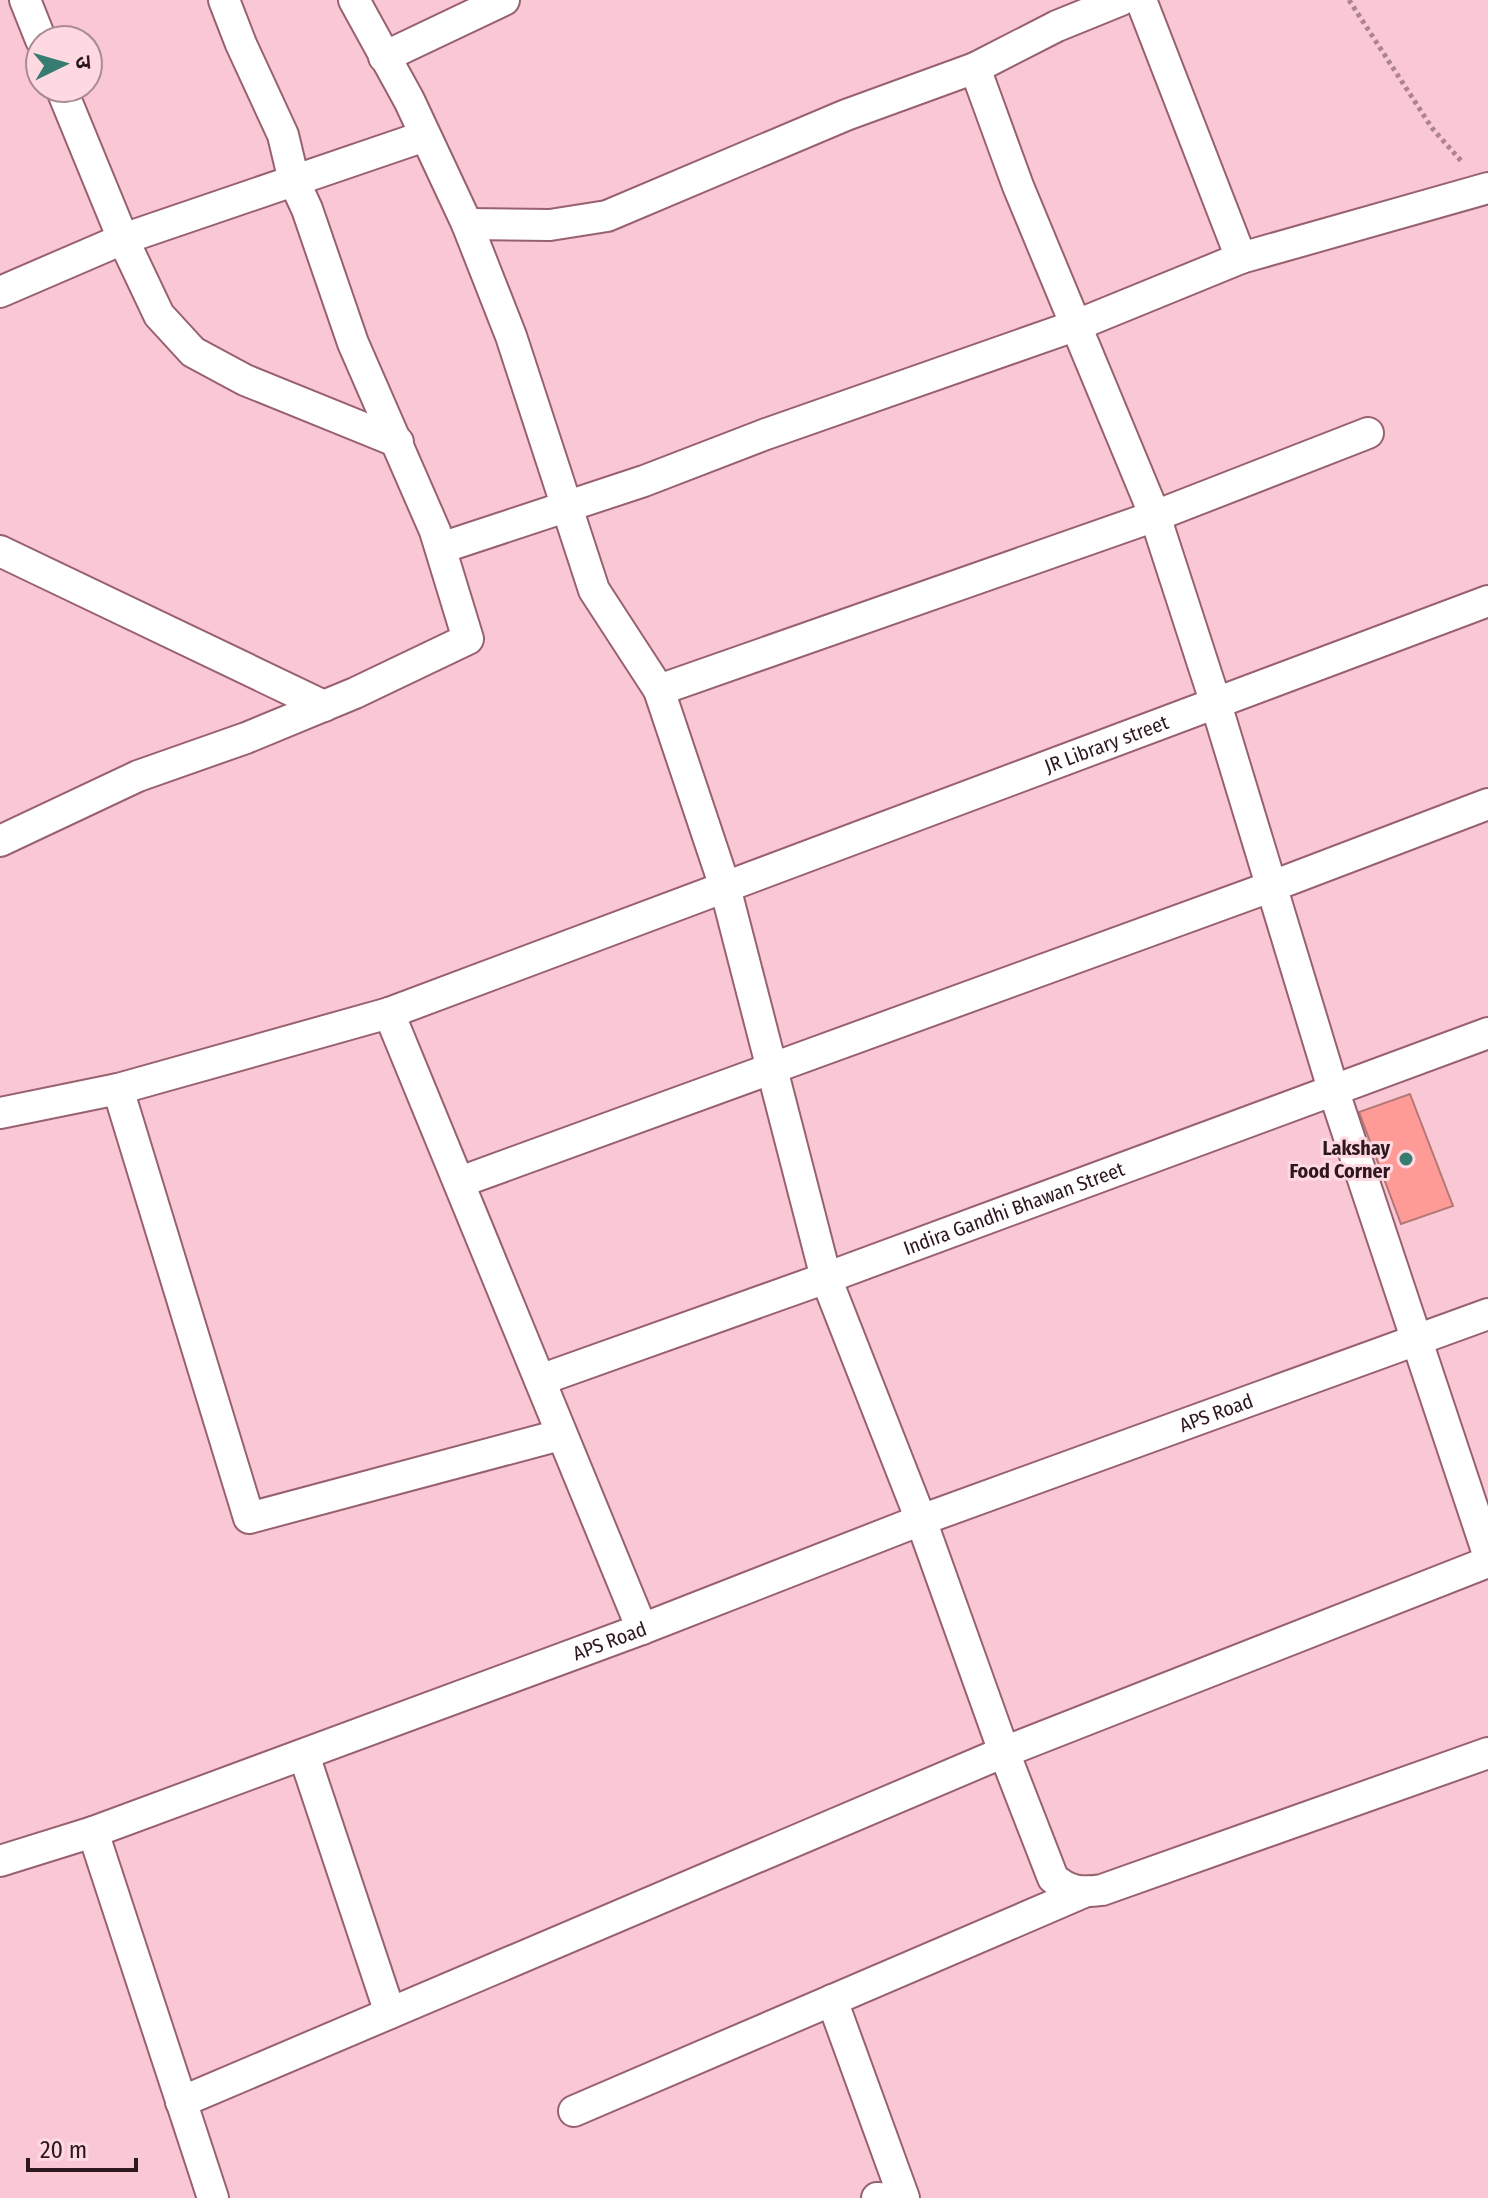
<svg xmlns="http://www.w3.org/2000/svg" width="1488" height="2198" viewBox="0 0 1488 2198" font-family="'Fira Sans Condensed','Noto Sans Devanagari',sans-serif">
  <rect width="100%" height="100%" fill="#fac8d4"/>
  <!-- building -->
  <path fill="#fe9b97" stroke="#b37876" stroke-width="2" d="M1410,1094l43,112 -52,18 -42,-112z"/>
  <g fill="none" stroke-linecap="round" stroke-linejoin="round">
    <defs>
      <g id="minor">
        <path d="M25,0l16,40"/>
        <path d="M354,0l55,100 58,124 44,112 83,254 65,100 66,197 101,391 95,242 83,232 49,126c16,14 28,15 49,12l386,-137"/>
        <path d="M1121,0l-64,26 -82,42 43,118 137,330 61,188 117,385 155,465"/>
        <path d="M384,57l120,-57"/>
        <path d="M61,88l62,151 36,76 34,37 52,28 153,62"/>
        <path d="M467,224l83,1 57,-9 239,-101 129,-47"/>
        <path d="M1241,258l247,-70"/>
        <path d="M0,292l123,-53 302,-103"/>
        <path d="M441,548l203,-67 122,-47 311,-109 164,-67 -100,-258"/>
        <path d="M0,551l324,155"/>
        <path d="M659,690l496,-174 213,-83"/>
        <path d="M0,841l138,-65 108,-38 109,-45 113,-54 -33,-108 -82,-188 -46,-134 -13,-28 -11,-46 -42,-91 -17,-44"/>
        <path d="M389,1013c86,205 167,411 253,616"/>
        <path d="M118,1089l131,429 311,-83"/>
        <path id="s1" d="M0,1113l118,-24 271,-76 1099,-412"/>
        <path d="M460,1182l810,-295 218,-83"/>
        <path id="s2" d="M540,1380l286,-102 662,-245"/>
        <path d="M304,1755l86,258"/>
        <path d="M0,1861l93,-29"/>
        <path d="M832,2000l72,198"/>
        <path d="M181,2102l823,-350 484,-190"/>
        <path d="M574,2111l508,-218"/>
        <path id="s3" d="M213,2198l-120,-366 549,-203 279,-109 567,-206"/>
        <path d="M877,2198h2"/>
      </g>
    </defs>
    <!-- minor casing -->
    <use href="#minor" stroke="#98616f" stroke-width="34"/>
    <!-- path -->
    <path stroke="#ac848f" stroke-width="5" stroke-dasharray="4 4" stroke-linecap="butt" d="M1349,0l83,128 31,35"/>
    <!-- minor -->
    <use href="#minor" stroke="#fff" stroke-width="30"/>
  </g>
  <!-- markers -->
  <circle fill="#367c71" stroke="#ffd9e1" stroke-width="3" cx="1406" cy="1159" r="8"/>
  <g text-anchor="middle" stroke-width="6" stroke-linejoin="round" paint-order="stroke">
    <!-- street labels -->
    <g font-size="20" fill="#2e171e" stroke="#ffd9e1">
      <text dy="7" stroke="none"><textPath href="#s1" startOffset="1168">JR Library street</textPath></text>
      <text dy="7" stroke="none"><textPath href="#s2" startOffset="504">Indira Gandhi Bhawan Street</textPath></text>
      <text dy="7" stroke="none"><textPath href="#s3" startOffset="1584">APS Road</textPath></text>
      <text dy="7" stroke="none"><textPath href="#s3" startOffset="936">APS Road</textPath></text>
    </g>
    <!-- poi labels -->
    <g font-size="20" font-weight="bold" fill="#2e171e" stroke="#ffd9e1" text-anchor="end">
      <text x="1390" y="1155">Lakshay<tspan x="1390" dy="23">Food Corner</tspan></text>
    </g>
  </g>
  <!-- north arrow -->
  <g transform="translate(64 64) rotate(85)"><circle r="38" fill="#ffd9e1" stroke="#ab8b93" stroke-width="2"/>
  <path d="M0-6L14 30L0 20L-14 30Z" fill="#367c71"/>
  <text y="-12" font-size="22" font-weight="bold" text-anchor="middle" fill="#2e171e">उ</text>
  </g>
  <!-- scale -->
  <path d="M28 2158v12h108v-12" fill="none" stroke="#2e171e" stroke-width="4"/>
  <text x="40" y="2158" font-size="24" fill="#2e171e" stroke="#ffd9e1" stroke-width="6" paint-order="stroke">20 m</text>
</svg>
